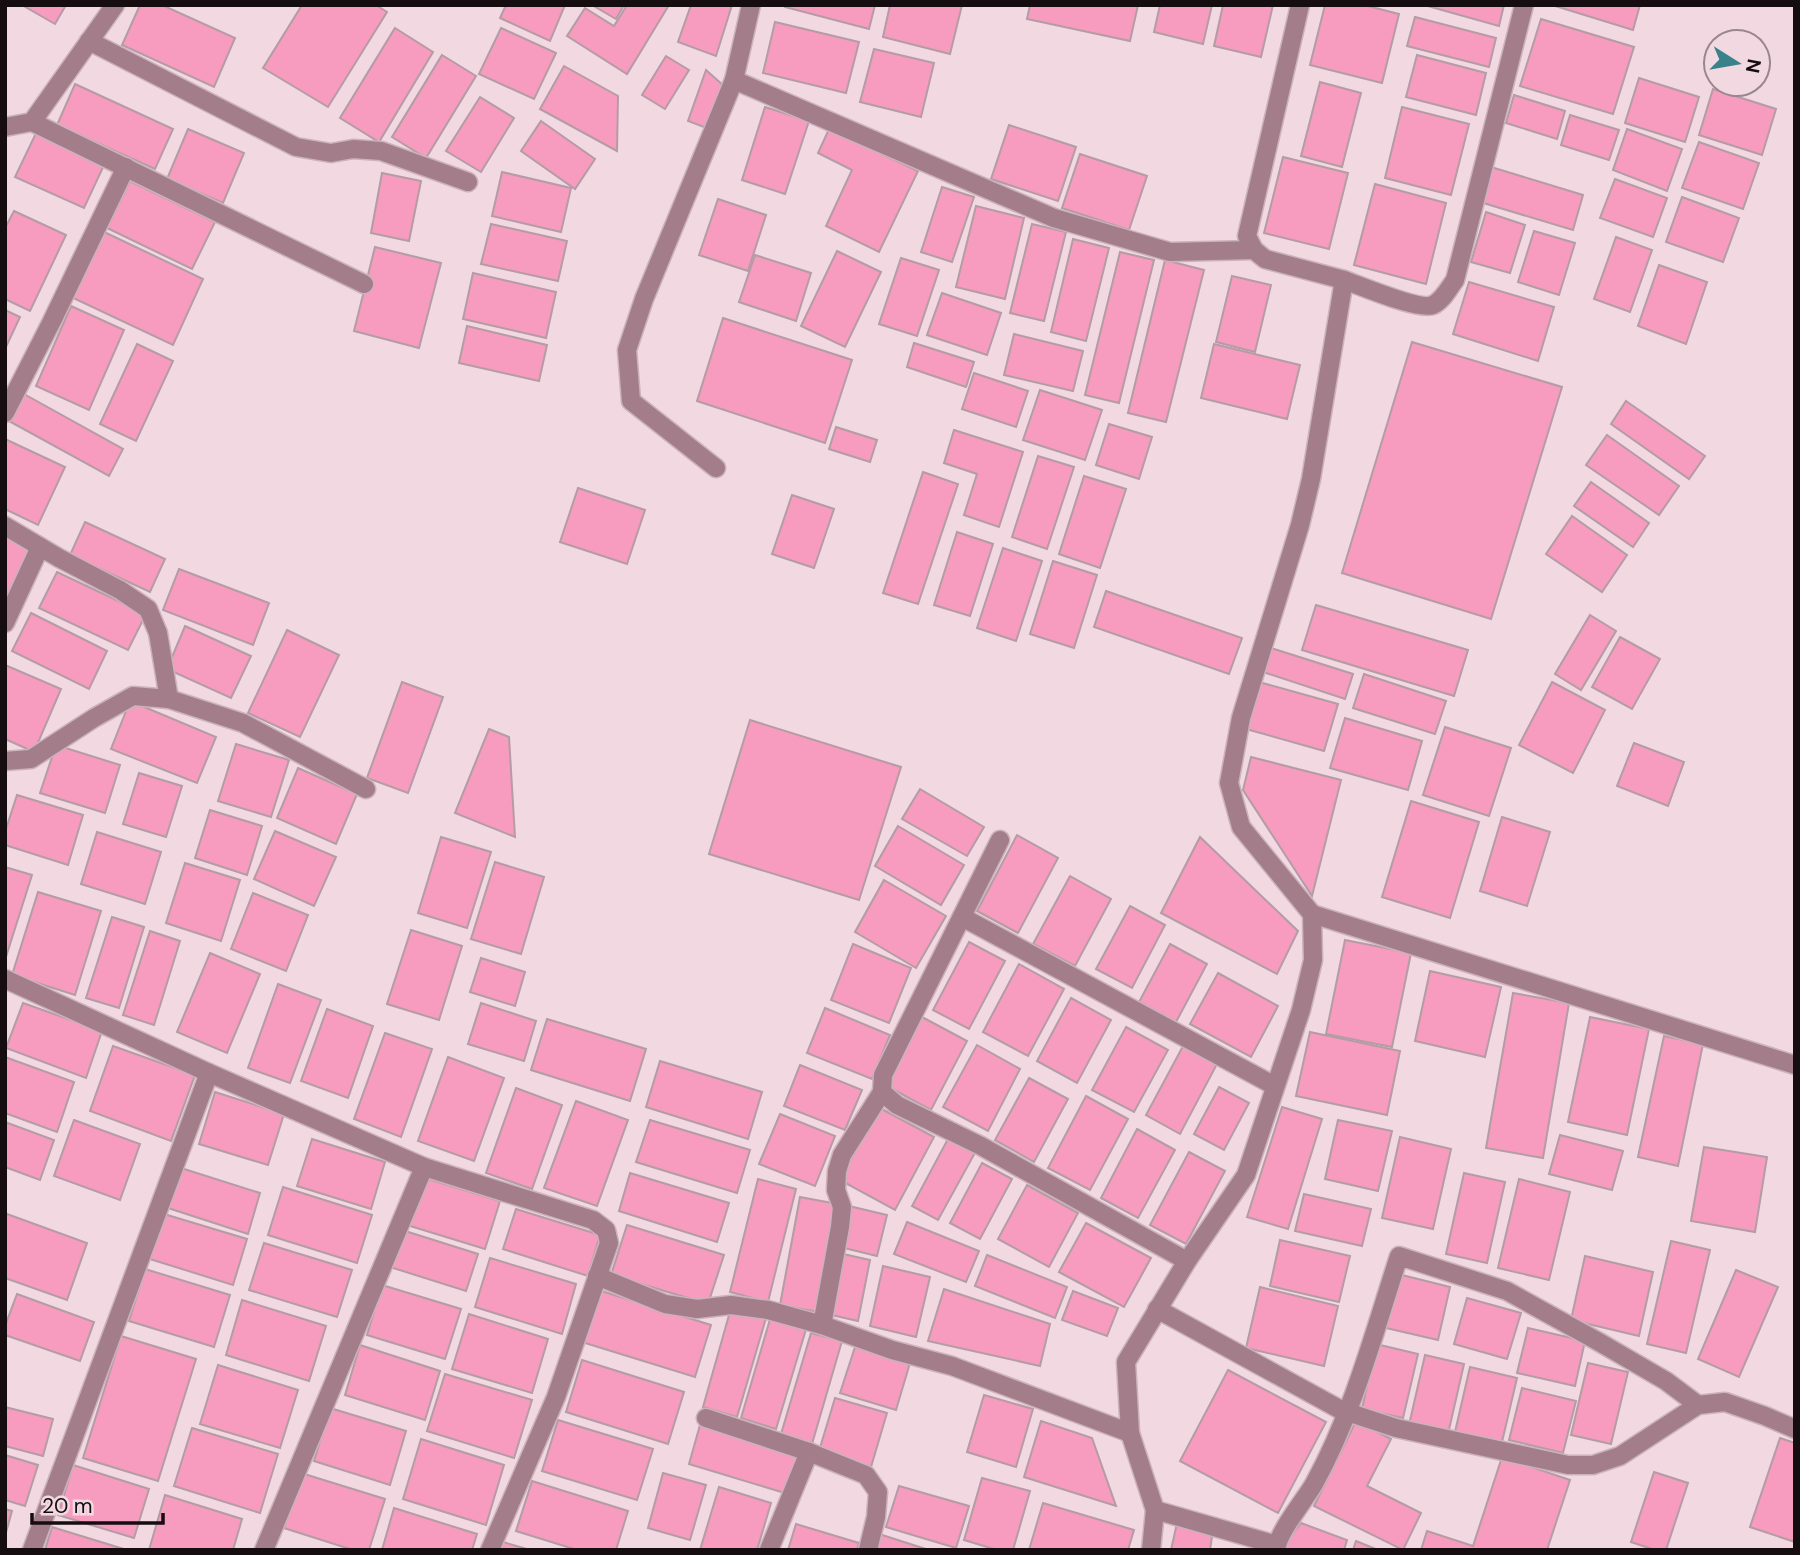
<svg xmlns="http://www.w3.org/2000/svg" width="1800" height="1555" viewBox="0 0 1800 1555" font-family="'DM Sans',sans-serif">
  <rect width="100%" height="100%" fill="#f2d8e1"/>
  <!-- building -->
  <g fill="#f79bbf" stroke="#b49ca4" stroke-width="2">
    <path d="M22,5h44l-11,19z"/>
    <path d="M140,5h22l73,33 -21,49 -92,-42z"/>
    <path d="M302,5h74l11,7 -59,95 -65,-39z"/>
    <path d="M506,5h59l-15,36 -50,-23z"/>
    <path d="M592,5h32l-8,14z"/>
    <path d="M627,5h42l-42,69 -60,-38 18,-28 29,18z"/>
    <path d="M691,5h41l-16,51 -38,-14z"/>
    <path d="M785,5h90l-6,24 -84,-22z"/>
    <path d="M890,5h72l-12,49 -67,-17z"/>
    <path d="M1030,5h108l-8,36 -103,-22z"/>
    <path d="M1160,5h52l-9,39 -49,-12z"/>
    <path d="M1223,5h50l-12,52 -47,-11z"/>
    <path d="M1325,5h39l35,9 -17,69 -72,-18z"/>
    <path d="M1424,5h80l-5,21z"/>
    <path d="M1552,5h88l-7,25z"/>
    <path d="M1415,17l81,21 -7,29 -82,-21z"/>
    <path d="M1541,19l93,28 -21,67 -93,-28z"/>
    <path d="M775,22l84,20 -13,51 -83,-20z"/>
    <path d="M395,28l38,24 -54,90 -39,-24z"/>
    <path d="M501,28l55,25 -22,46 -55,-25z"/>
    <path d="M874,49l60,14 -13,54 -61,-15z"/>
    <path d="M442,55l34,21 -50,82 -34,-21z"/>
    <path d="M1417,55l69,18 -10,42 -70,-18z"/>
    <path d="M666,56l23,14 -24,39 -23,-14z"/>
    <path d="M564,66l54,30 -1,55 -77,-42z"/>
    <path d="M706,70l18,16 -15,43 -21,-8z"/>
    <path d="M1639,78l60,19 -14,45 -60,-19z"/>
    <path d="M1320,82l41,11 -19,74 -41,-11z"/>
    <path d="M75,84l98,45 -18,40 -98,-44z"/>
    <path d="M1713,89l63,20 -14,46 -63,-20z"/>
    <path d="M1514,95l51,16 -8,28 -51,-16z"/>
    <path d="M480,97l34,21 -33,54 -35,-21z"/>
    <path d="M765,107l44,14 -24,73 -43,-14z"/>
    <path d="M1402,107l67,17 -18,71 -66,-17z"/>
    <path d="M1570,115l49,15 -10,30 -48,-15z"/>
    <path d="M541,121l54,38 -20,30 -54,-38z"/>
    <path d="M1009,125l67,22 -18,54 -67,-22z"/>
    <path d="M188,129l56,24 -21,50 -56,-24z"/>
    <path d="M829,129l89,42 -39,81 -53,-26 26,-56 -34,-17z"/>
    <path d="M1627,129l55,20 -15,42 -54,-21z"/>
    <path d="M37,131l68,32 -21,45 -69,-31z"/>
    <path d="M1699,142l60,21 -16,46 -61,-21z"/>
    <path d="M1080,154l67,22 -18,54 -67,-22z"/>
    <path d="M1283,157l65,16 -19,76 -65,-16z"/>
    <path d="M1491,167l92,28 -10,35 -93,-28z"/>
    <path d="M502,172l69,16 -10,44 -69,-16z"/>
    <path d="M382,173l39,8 -12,60 -38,-8z"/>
    <path d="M1615,179l52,19 -14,39 -53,-19z"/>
    <path d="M130,181l85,41 -23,47 -85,-41z"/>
    <path d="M1375,184l71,19 -20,81 -72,-19z"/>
    <path d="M942,187l32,10 -22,65 -31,-10z"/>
    <path d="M1682,197l57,21 -16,44 -57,-20z"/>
    <path d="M718,199l48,16 -18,56 -49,-16z"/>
    <path d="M976,206l48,12 -19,81 -49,-12z"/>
    <path d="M14,211l52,24 -36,76 -25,-12v-71z"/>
    <path d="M1486,212l39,13 -15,48 -39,-11z"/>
    <path d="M491,224l76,17 -9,40 -77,-17z"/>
    <path d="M1032,224l34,8 -22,89 -34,-8z"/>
    <path d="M100,230l103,49 -30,66 -104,-49z"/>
    <path d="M1534,231l41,12 -16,52 -41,-13z"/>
    <path d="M1616,237l36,13 -22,62 -36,-13z"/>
    <path d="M1073,239l36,9 -23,93 -35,-9z"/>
    <path d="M375,247l66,16 -22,85 -65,-17z"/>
    <path d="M837,251l44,21 -36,75 -44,-21z"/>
    <path d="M1120,252l34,8 -35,143 -34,-8z"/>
    <path d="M755,255l56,18 -15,48 -57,-19z"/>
    <path d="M901,258l38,12 -22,66 -38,-12z"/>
    <path d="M1165,260l39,10 -38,152 -38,-9z"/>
    <path d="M1659,265l48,17 -21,62 -48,-18z"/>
    <path d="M473,273l83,19 -10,46 -83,-19z"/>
    <path d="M1232,276l39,9 -16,67 -39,-10z"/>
    <path d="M1469,282l85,25 -16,54 -85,-27z"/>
    <path d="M942,293l59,20 -14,42 -60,-20z"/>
    <path d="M71,306l53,24 -35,80 -53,-24z"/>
    <path d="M5,310l15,7 -15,32z"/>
    <path d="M723,318l129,42 -27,83 -128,-42z"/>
    <path d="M467,326l80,19 -8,36 -80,-18z"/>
    <path d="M1014,334l69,17 -10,40 -69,-16z"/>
    <path d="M1412,342l150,45 -71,232 -149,-46z"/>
    <path d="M914,343l60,19 -8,25 -59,-20z"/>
    <path d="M137,344l36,17 -37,80 -36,-17z"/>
    <path d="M1214,344l86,21 -13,54 -86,-21z"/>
    <path d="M974,373l54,18 -12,36 -54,-18z"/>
    <path d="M1040,390l62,20 -17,50 -62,-20z"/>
    <path d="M24,394l99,55 -14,27 -100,-55z"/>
    <path d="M1626,401l79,55 -16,23 -78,-55z"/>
    <path d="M1109,424l43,13 -13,42 -43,-14z"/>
    <path d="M836,427l41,13 -7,22 -41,-13z"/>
    <path d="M954,430l69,22 -24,75 -35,-12 13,-41 -33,-11z"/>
    <path d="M1607,435l72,51 -20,29 -73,-50z"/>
    <path d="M5,439l60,28 -27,58 -33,-16z"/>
    <path d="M1038,456l36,11 -27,82 -35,-12z"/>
    <path d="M923,472l35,12 -40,120 -35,-11z"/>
    <path d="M1084,476l42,13 -26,79 -41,-14z"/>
    <path d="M1591,482l58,41 -16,24 -59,-41z"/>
    <path d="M578,488l67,22 -18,54 -67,-22z"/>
    <path d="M792,495l42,14 -20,59 -42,-14z"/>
    <path d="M1572,516l55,39 -25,37 -56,-38z"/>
    <path d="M85,522l80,37 -15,33 -80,-37z"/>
    <path d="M957,532l36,12 -23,72 -36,-11z"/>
    <path d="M5,537l26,9 -18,49 -8,-2z"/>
    <path d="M1003,548l39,13 -26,80 -39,-13z"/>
    <path d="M1053,561l44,14 -23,73 -44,-14z"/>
    <path d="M179,569l90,34 -16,42 -90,-35z"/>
    <path d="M57,572l89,42 -18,36 -89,-42z"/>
    <path d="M1106,591l136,47 -13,36 -135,-47z"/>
    <path d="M1316,605l152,45 -14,46 -152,-46z"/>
    <path d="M31,613l76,38 -18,38 -77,-38z"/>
    <path d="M1590,615l26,16 -35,59 -26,-16z"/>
    <path d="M185,626l66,30 -20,42 -64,-29z"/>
    <path d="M287,630l52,25 -39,82 -52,-24z"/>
    <path d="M1620,637l40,22 -28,50 -40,-22z"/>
    <path d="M1271,648l82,26 -8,25 -82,-27z"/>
    <path d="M5,665l56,24 -27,63 -29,-13z"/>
    <path d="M1364,674l82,27 -11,33 -82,-26z"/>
    <path d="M402,682l41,15 -35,96 -41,-15z"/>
    <path d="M1259,682l79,22 -14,47 -78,-22z"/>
    <path d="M1552,682l53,28 -32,63 -54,-28z"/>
    <path d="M130,701l86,36 -19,46 -86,-34z"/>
    <path d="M1345,718l77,23 -14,49 -78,-22z"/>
    <path d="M750,720l151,47 -42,133 -150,-46z"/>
    <path d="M1445,727l66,21 -22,68 -66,-21z"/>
    <path d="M489,729l20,8 6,100 -60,-24z"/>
    <path d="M1634,743l50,19 -16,44 -51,-20z"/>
    <path d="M236,744l53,16 -18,57 -53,-16z"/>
    <path d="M56,745l64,20 -15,48 -65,-20z"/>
    <path d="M1251,757l90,23 -29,116 -69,-106z"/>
    <path d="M298,768l59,26 -21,50 -59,-26z"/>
    <path d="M139,773l43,13 -16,51 -43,-13z"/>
    <path d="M920,789l64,38 -17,29 -65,-37z"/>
    <path d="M17,795l66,20 -15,50 -63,-20v-13z"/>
    <path d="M1411,801l68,21 -29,96 -68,-21z"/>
    <path d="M210,810l52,16 -15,49 -52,-17z"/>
    <path d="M1502,817l48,15 -23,74 -47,-15z"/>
    <path d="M898,826l66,39 -23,40 -66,-39z"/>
    <path d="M275,831l61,26 -22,49 -60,-27z"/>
    <path d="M97,832l64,20 -16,52 -64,-20z"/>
    <path d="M1017,835l41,23 -40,75 -41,-22z"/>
    <path d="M441,837l50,15 -24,76 -49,-15z"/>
    <path d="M1200,837l98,94 -21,43 -116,-61z"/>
    <path d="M495,862l49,15 -23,77 -50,-15z"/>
    <path d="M185,863l55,17 -19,61 -55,-18z"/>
    <path d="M5,867l27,8 -27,85z"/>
    <path d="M1070,876l41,23 -36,67 -42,-22z"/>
    <path d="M884,880l62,36 -30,52 -61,-36z"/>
    <path d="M38,892l63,19 -26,84 -63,-20z"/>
    <path d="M253,893l55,22 -22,56 -55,-22z"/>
    <path d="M1130,906l35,19 -33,63 -36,-19z"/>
    <path d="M112,917l32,10 -25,81 -33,-10z"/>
    <path d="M411,930l51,16 -23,74 -52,-16z"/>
    <path d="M150,931l30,10 -26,84 -31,-10z"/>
    <path d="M1345,940l66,13 -19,94 -66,-13z"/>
    <path d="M969,942l36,19 -36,68 -36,-19z"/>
    <path d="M853,944l58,24 -22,55 -58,-23z"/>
    <path d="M1170,944l37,20 -31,58 -37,-20z"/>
    <path d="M210,953l50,21 -33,79 -50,-21z"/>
    <path d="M481,958l44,14 -10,34 -45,-14z"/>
    <path d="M1019,964l45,25 -36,67 -45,-24z"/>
    <path d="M1430,971l71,16 -16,70 -70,-16z"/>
    <path d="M1218,973l60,33 -27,51 -61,-33z"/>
    <path d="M278,984l43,16 -31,83 -42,-15z"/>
    <path d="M1513,993l56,10 -26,155 -57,-10z"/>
    <path d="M1071,998l40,22 -34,63 -40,-22z"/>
    <path d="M23,1003l79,28 -16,47 -80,-30z"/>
    <path d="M481,1003l55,18 -12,40 -56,-17z"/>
    <path d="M825,1008l65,27 -18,44 -65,-26z"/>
    <path d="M327,1009l46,17 -25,72 -47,-17z"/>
    <path d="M922,1017l45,24 -36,69 -46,-25z"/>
    <path d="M1590,1017l59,12 -22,106 -59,-13z"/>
    <path d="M547,1019l99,30 -16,52 -99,-31z"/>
    <path d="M1126,1027l42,23 -34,62 -42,-22z"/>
    <path d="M1310,1032l90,19 -13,64 -91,-19z"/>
    <path d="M385,1033l47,16 -31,88 -47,-18z"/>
    <path d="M1664,1036l39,8 -25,122 -40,-9z"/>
    <path d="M977,1045l43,24 -32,62 -45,-24z"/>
    <path d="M113,1046l82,29 -24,66 -81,-30z"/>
    <path d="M1183,1046l34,18 -37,70 -34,-19z"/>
    <path d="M5,1057l69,25 -17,50 -52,-19z"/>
    <path d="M448,1057l56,21 -30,83 -56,-20z"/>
    <path d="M660,1061l102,31 -14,47 -102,-32z"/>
    <path d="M800,1065l62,25 -17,40 -61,-24z"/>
    <path d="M1029,1078l39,21 -34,63 -39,-22z"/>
    <path d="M1219,1087l30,16 -25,47 -30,-16z"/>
    <path d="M516,1088l46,17 -30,84 -46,-16z"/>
    <path d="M215,1092l69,22 -16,51 -69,-21z"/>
    <path d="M1086,1096l42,23 -38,71 -42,-22z"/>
    <path d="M576,1101l52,19 -31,86 -53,-18z"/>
    <path d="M878,1107l56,30 -39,73 -55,-30z"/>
    <path d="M1282,1107l40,12 -34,110 -41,-12z"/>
    <path d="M780,1114l55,22 -20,50 -56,-22z"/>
    <path d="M74,1120l66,24 -20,56 -66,-24z"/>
    <path d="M650,1120l100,30 -13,43 -101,-31z"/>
    <path d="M1338,1120l54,11 -14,60 -53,-12z"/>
    <path d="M5,1122l49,18 -14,40 -35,-13z"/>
    <path d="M1137,1129l38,21 -37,68 -37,-20z"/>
    <path d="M1560,1135l63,16 -11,39 -63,-16z"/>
    <path d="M949,1137l27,14 -38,69 -26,-14z"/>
    <path d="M1400,1137l51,12 -18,80 -51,-11z"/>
    <path d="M312,1139l73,23 -14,47 -74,-23z"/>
    <path d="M1704,1147l63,10 -12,75 -64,-11z"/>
    <path d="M1189,1152l36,19 -39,73 -36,-19z"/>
    <path d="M982,1163l30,16 -32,60 -30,-16z"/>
    <path d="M181,1168l79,25 -12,41 -80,-26z"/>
    <path d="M630,1173l99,30 -12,39 -98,-31z"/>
    <path d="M1464,1173l41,9 -18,81 -41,-9z"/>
    <path d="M422,1177l78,24 -15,48 -78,-24z"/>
    <path d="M758,1179l38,10 -28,113 -38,-10z"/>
    <path d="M1519,1179l51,13 -21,88 -51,-12z"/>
    <path d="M1027,1185l51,28 -29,54 -51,-28z"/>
    <path d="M283,1187l89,28 -15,48 -89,-28z"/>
    <path d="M1304,1194l67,15 -9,37 -67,-15z"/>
    <path d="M800,1197l38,7 -20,108 -38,-7z"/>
    <path d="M849,1206l38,9 -10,41 -37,-9z"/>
    <path d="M516,1209l84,26 -12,41 -85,-27z"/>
    <path d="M7,1214l80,29 -20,57 -62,-22v-60z"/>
    <path d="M164,1214l83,25 -14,46 -83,-26z"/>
    <path d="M907,1222l72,29 -13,31 -72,-28z"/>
    <path d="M1086,1223l65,35 -27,49 -65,-35z"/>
    <path d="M627,1225l97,30 -16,49 -97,-29z"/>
    <path d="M402,1230l76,24 -12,37 -76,-24z"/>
    <path d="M1280,1240l70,16 -11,46 -69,-16z"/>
    <path d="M1671,1241l39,9 -24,103 -39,-9z"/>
    <path d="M264,1243l88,27 -15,47 -88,-27z"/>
    <path d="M839,1253l31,7 -12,61 -31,-7z"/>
    <path d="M987,1255l80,32 -12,31 -80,-32z"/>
    <path d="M1585,1256l68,16 -14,64 -68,-16z"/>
    <path d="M490,1258l86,26 -14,50 -87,-27z"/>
    <path d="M883,1266l47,11 -14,60 -46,-11z"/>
    <path d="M145,1269l85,26 -16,52 -85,-26z"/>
    <path d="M1736,1270l42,17 -39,90 -41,-18z"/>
    <path d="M1398,1274l52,13 -12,53 -52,-12z"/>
    <path d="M382,1285l79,24 -16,50 -78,-24z"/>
    <path d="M1260,1287l78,19 -14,60 -78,-18z"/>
    <path d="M944,1289l106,35 -10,42 -112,-25z"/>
    <path d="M598,1290l113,35 -16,52 -113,-35z"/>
    <path d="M1073,1291l45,17 -11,28 -45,-16z"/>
    <path d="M17,1294l77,28 -14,39 -75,-26v-9z"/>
    <path d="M1467,1298l54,15 -14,46 -53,-15z"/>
    <path d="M242,1300l84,26 -17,55 -83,-26z"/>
    <path d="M731,1308l35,10 -29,99 -34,-10z"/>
    <path d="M469,1314l79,25 -16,54 -80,-24z"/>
    <path d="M771,1316l36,10 -31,103 -35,-11z"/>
    <path d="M1528,1328l57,13 -10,45 -58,-13z"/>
    <path d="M811,1333l31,8 -30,103 -31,-10z"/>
    <path d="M121,1336l75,23 -38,122 -75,-23z"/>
    <path d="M1376,1344l42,10 -15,64 -41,-9z"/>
    <path d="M360,1345l80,26 -15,49 -80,-25z"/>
    <path d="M855,1347l55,16 -14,47 -56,-17z"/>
    <path d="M1425,1355l39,9 -16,70 -39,-9z"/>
    <path d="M582,1360l102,32 -16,52 -102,-32z"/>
    <path d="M1588,1363l40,9 -17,72 -40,-9z"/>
    <path d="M218,1365l80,25 -18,58 -80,-24z"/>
    <path d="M1470,1367l47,11 -15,64 -47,-10z"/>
    <path d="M1228,1370l98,52 -48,91 -98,-52z"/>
    <path d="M445,1374l87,26 -18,58 -87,-27z"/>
    <path d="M1522,1388l54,13 -13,52 -54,-13z"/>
    <path d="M984,1395l49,14 -17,58 -49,-15z"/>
    <path d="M835,1398l52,15 -16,54 -52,-16z"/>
    <path d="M5,1407l48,12 -10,37 -38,-10z"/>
    <path d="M330,1408l76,23 -16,54 -76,-24z"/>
    <path d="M558,1420l95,29 -16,51 -95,-29z"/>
    <path d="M1041,1421l51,17 24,68 -92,-29z"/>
    <path d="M1356,1421l35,18 -24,47 54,27 -18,37 -89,-44z"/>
    <path d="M700,1425l100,29 -12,40 -99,-30z"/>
    <path d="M192,1428l86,26 -18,59 -86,-27z"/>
    <path d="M1780,1438l15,5v99l-45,-15z"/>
    <path d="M421,1439l83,26 -18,60 -83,-26z"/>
    <path d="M5,1455l33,10 -13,41 -20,-6z"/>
    <path d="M1502,1457l68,23 -23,70h-126l6,-19 46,15z"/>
    <path d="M73,1465l76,24 -15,49 -76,-23z"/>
    <path d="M1654,1472l34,11 -22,67h-11l-24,-8z"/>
    <path d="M301,1473l84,26 -16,51h-16l-69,-22z"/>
    <path d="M663,1473l43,12 -16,55 -42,-12z"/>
    <path d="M982,1478l48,13 -17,59h-16l-33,-10z"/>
    <path d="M532,1481l96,30 -12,39h-39l-61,-19z"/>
    <path d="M899,1486l70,20 -13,42 -70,-21z"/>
    <path d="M719,1487l52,16 -14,47h-57z"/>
    <path d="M165,1495l77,24 -9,31h-84z"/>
    <path d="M1043,1503l91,27 -6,20h-99z"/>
    <path d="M394,1508l83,26 -5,16h-90z"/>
    <path d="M5,1509l7,2 -7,25z"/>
    <path d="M1177,1523l36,7 -3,20h-39z"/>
    <path d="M1301,1523l46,17 -3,10h-64z"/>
    <path d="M796,1524l63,19 -2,7h-69z"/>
    <path d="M52,1527l75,23h-82z"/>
    <path d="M879,1534l50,16h-55z"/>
    <path d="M1356,1541l22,9h-25z"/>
    <path d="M503,1542l27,8h-29z"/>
  </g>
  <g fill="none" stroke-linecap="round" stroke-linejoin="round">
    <defs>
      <g id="minor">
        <path d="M751,5l-17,75 320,138 116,34 84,-2"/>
        <path d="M1300,5l-53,231 7,14 11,9 79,21"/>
        <path d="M89,41l207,106 35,6 22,-4 28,2 87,31"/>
        <path d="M32,122l332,162"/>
        <path d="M5,127l27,-5 83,-117"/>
        <path d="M5,413l47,-92 74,-154"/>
        <path d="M716,468l-85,-67 -4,-51 17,-51 90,-219"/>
        <path d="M5,526l54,32 61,32 28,19 10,24 11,66"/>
        <path d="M5,623l35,-76"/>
        <path d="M5,761l26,-2 63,-41 39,-22 36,3 74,24 123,66"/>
        <path d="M1000,840l-117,235 -1,17 15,13 84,41 206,115"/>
        <path d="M1312,914l483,151"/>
        <path d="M962,917l313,169"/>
        <path d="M5,979l204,94 215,94 169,53 13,10 3,13 -53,154 -66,153"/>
        <path d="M597,1276l68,28 32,5 34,-4 37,5 54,15 70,25 60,16 178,67"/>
        <path d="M1157,1309l184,101 55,18 172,37h25l27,-9 78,-51 27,-3 40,14 30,13"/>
        <path d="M822,1325l18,-98 2,-20 -6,-17 1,-19 5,-16 40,-63"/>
        <path d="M706,1418l103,34 57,23 12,17 -2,25 -8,33"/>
        <path d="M1155,1510l122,35"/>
        <path d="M32,1550l177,-477"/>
        <path d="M264,1550l160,-383"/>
        <path d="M769,1550l40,-98"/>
        <path d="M1151,1550l4,-40 -25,-77 -4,-71 61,-101 59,-86 55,-165 12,-50 -1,-46 -71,-87 -12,-44 12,-65 59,-193 11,-46 33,-199c17,6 76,31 89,25 10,-5 16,-17 22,-25l69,-275"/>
        <path d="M1276,1550c2,-18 28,-49 38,-66 39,-71 60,-151 85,-228l108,35 92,51 67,39 32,24"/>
      </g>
    </defs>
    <!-- minor casing -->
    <use href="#minor" stroke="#cab3bb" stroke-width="21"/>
    <!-- minor -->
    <use href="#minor" stroke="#a47d8b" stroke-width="18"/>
  </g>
  <!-- border -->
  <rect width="1800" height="1555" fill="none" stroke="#150d10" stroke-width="14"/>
  <!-- north arrow -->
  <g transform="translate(1737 63) rotate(101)"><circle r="33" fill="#f2d8e1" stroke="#9a878d" stroke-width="2"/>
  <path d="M0-5L12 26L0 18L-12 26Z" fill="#3a828a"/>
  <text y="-10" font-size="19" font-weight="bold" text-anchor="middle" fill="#150d10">N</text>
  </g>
  <!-- scale -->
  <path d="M32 1513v10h131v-10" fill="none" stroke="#150d10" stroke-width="3.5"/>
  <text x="42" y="1513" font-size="21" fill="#150d10" stroke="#f2d8e1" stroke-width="5" paint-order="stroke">20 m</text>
</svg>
